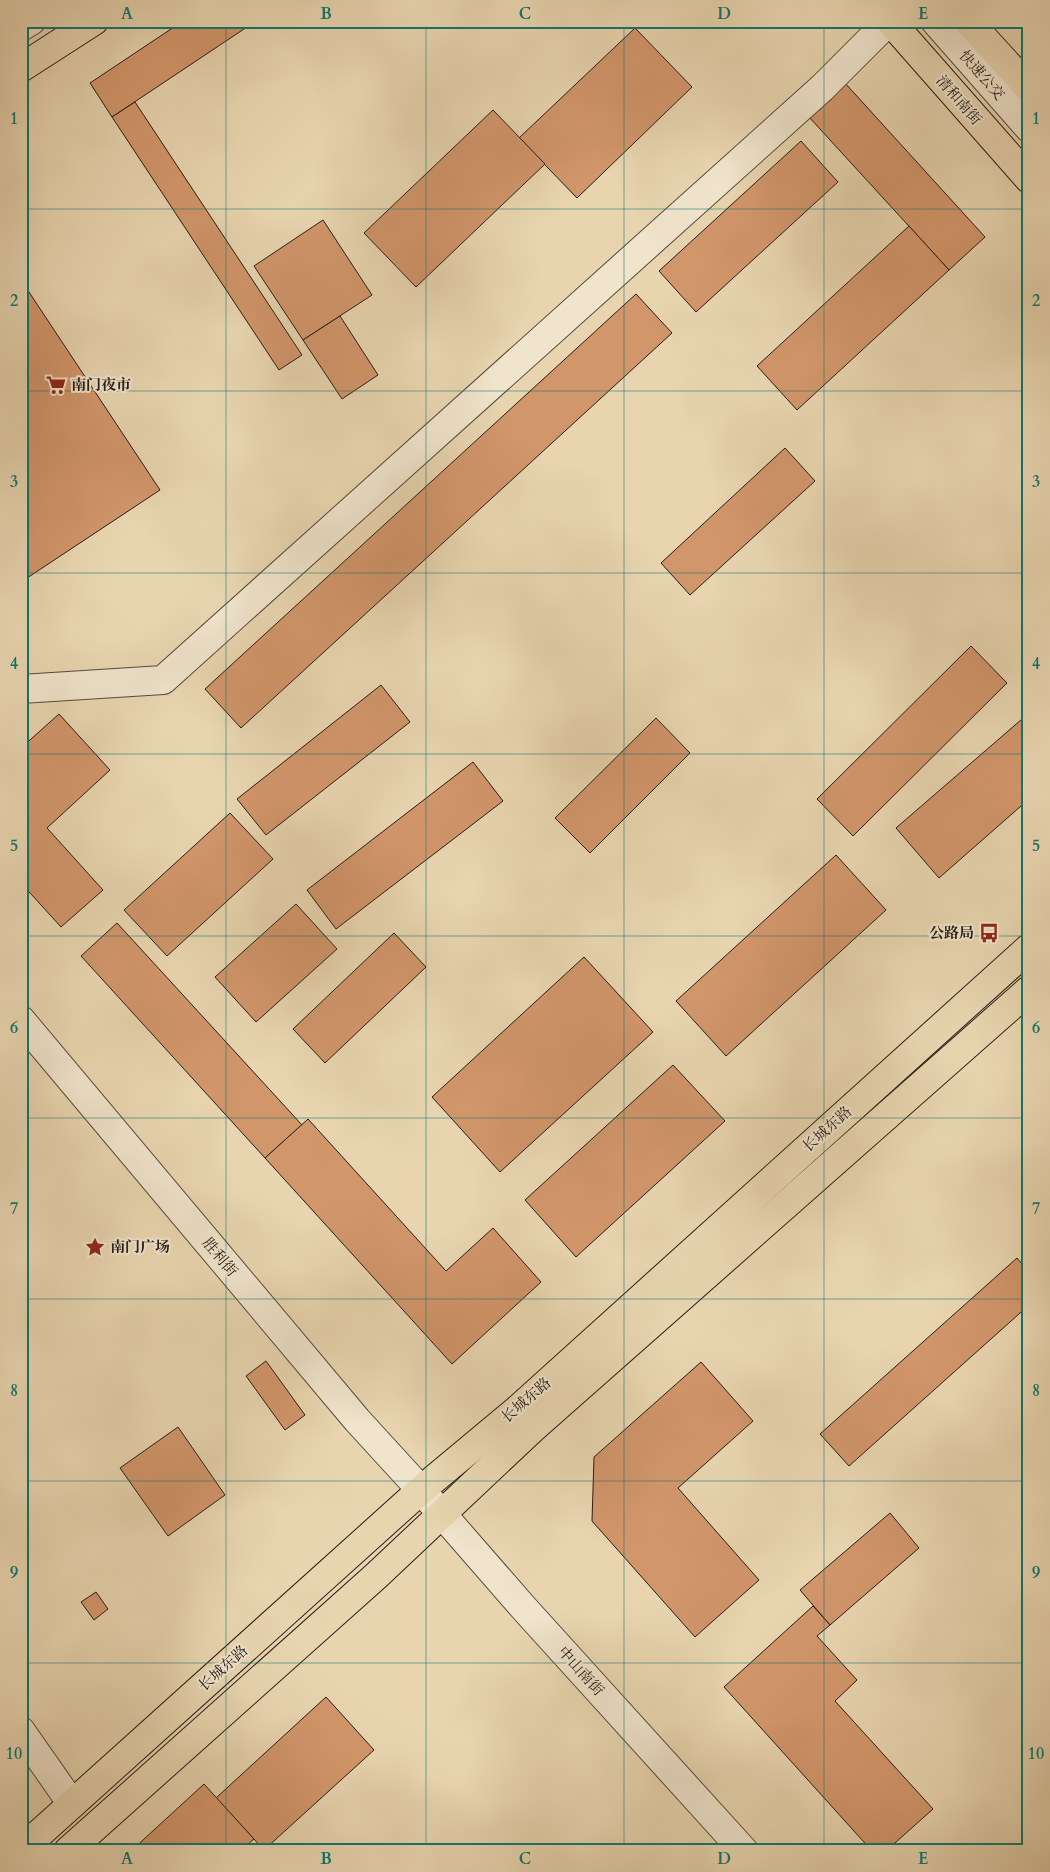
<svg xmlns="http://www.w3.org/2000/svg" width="1050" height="1872" viewBox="0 0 1050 1872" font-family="Cardo,'Noto Serif SC',serif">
  <rect width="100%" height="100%" fill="#e8d5b0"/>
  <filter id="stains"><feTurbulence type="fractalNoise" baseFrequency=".004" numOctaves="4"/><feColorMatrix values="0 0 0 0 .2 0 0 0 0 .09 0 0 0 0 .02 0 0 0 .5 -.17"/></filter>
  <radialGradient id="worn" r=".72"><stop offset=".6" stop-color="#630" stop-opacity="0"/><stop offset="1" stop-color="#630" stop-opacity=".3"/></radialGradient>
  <!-- building -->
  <g fill="#d2966b" stroke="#261c15">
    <path d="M183,21h73l-144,96 -22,-34z"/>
    <path d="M635,28l57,59 -115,111 -58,-60z"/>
    <path d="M845,83l140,154 -36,33 -140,-153z"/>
    <path d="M135,102l167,253 -23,15 -167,-253z"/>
    <path d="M493,110l52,54 -129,123 -52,-54z"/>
    <path d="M801,141l37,41 -142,130 -37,-41z"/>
    <path d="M323,220l49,75 -69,45 -49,-74z"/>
    <path d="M909,226l40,44 -152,140 -40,-44z"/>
    <path d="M21,280l139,210 -139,92z"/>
    <path d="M636,294l36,39 -431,395 -36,-39z"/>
    <path d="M340,316l38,59 -36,24 -39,-59z"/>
    <path d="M785,448l30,33 -125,114 -29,-32z"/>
    <path d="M971,646l36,37 -154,153 -36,-37z"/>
    <path d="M381,685l29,37 -144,113 -29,-36z"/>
    <path d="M1029,713v86l-90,79 -43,-50z"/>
    <path d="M59,714l51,56 -63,58 56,62 -42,37 -40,-44v-135z"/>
    <path d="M656,718l34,35 -100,100 -35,-35z"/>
    <path d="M473,762l30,39 -167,128 -29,-39z"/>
    <path d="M230,813l43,46 -106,97 -43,-46z"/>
    <path d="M836,855l50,55 -160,146 -50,-55z"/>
    <path d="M296,904l41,45 -81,73 -41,-45z"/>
    <path d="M117,923l185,202 -37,33 -184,-202z"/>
    <path d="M394,933l32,34 -101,96 -32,-34z"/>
    <path d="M584,957l69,75 -153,140 -68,-75z"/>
    <path d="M673,1065l52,56 -149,136 -51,-57z"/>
    <path d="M308,1119l138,152 47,-43 48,54 -89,82 -187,-206z"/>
    <path d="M1017,1258l6,7 6,-5v45l-180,161 -29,-32z"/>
    <path d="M266,1361l39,54 -20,15 -39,-54z"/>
    <path d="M701,1362l52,59 -75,67 81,92 -64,57 -103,-116 2,-64z"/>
    <path d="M178,1427l47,68 -57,41 -48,-68z"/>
    <path d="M890,1513l29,35 -89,77 -30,-35z"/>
    <path d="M96,1592l12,17 -14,11 -13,-18z"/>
    <path d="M813,1606l17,19 -13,11 40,44 -22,21 98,108 -47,42h-14l-148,-164z"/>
    <path d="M326,1697l48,53 -110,100 -48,-52z"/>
    <path d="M204,1784l50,55 -14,12h-109z"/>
  </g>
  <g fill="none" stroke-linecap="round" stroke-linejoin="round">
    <defs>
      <g id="minor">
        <path d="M935,21l94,107"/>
        <path d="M21,27l10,-6"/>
        <path d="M21,689l142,-9 659,-592 67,-67"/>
        <path d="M21,1020l336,400 64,70 101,116 222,245"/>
        <path d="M21,1731l51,73"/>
      </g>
      <g id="major">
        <path d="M890,21l139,158"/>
        <path d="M968,21l61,67"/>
        <path d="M21,68l73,-47"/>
        <path d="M21,1850l400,-360 96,-80 512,-462"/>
        <path d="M68,1851l308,-275 156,-147 497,-439"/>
      </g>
    </defs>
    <!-- minor casing -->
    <use href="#minor" stroke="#564a3c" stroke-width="30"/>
    <!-- major casing -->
    <use href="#major" stroke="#261c15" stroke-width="30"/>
    <!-- minor -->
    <use href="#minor" stroke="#f0e4cc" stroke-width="28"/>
    <!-- major -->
    <use href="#major" stroke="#e8d5b0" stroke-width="28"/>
  </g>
  <!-- grid -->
  <path fill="none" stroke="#0f766e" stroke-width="1" stroke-opacity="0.55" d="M226,21v1830M426,21v1830M624,21v1830M824,21v1830M21,209h1008M21,391h1008M21,573h1008M21,754h1008M21,936h1008M21,1118h1008M21,1299h1008M21,1481h1008M21,1663h1008"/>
  <!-- icons -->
  <defs>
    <symbol id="supermarket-bare" viewBox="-9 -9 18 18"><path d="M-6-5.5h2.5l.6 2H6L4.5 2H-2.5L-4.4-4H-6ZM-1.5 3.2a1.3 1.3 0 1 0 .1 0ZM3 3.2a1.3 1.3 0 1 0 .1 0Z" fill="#8f2418" stroke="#f0e4cc" stroke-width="2.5" paint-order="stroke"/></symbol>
    <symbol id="bus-bare" viewBox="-9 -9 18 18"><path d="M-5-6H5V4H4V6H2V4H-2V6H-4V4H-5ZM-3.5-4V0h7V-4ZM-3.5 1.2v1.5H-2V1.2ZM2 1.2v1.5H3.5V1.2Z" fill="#8f2418" stroke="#f0e4cc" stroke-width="2.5" paint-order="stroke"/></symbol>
    <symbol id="sight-bare" viewBox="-9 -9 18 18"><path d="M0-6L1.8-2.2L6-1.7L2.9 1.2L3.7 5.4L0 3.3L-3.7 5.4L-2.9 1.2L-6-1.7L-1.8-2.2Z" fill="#8f2418" stroke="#f0e4cc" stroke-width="2.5" paint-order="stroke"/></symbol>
  </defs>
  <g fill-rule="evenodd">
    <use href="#supermarket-bare" x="42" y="371" width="28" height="28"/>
    <use href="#bus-bare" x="975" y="919" width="28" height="28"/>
    <use href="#sight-bare" x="81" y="1233" width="28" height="28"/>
  </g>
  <g text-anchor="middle" stroke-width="4" stroke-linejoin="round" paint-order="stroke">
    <!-- street labels -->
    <g font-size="15" fill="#261c15" stroke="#f0e4cc">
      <text transform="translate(982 75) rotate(49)" y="5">快速公交</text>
      <text transform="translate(959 100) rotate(49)" y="5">清和南街</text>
      <text transform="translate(827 1129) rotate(-42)" y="5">长城东路</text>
      <text transform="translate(220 1257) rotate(50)" y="5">胜利街</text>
      <text transform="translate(526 1400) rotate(-41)" y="5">长城东路</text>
      <text transform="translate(223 1668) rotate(-42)" y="5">长城东路</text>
      <text transform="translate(581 1671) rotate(48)" y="5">中山南街</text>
    </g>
    <!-- poi labels -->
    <g font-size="15" font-weight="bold" fill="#261c15" stroke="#f0e4cc" text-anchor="start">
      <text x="71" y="390">南门夜市</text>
      <text x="974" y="938" text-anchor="end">公路局</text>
      <text x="110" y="1252">南门广场</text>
    </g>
  </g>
  <!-- margin -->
  <rect width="1050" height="1872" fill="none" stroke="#e8d5b0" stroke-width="55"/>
  <rect x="28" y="28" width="994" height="1816" fill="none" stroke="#0f766e" stroke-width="2"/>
  <g font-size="16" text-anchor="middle" font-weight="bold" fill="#0f766e">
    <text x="127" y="19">A</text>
    <text x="326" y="19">B</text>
    <text x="525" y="19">C</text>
    <text x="724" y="19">D</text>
    <text x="923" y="19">E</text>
    <text x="14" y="124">1</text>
    <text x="1036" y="124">1</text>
    <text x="14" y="306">2</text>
    <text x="1036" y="306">2</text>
    <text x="14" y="487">3</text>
    <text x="1036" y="487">3</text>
    <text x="14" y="669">4</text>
    <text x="1036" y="669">4</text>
    <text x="14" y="851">5</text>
    <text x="1036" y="851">5</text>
    <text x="14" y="1033">6</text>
    <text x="1036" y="1033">6</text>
    <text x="14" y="1214">7</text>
    <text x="1036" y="1214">7</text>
    <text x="14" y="1396">8</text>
    <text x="1036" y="1396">8</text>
    <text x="14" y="1578">9</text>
    <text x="1036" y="1578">9</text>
    <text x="14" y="1759">10</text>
    <text x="1036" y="1759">10</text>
    <text x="127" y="1864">A</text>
    <text x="326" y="1864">B</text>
    <text x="525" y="1864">C</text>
    <text x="724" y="1864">D</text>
    <text x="923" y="1864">E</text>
  </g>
  <rect width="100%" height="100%" filter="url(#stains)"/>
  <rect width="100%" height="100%" fill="url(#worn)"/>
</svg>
